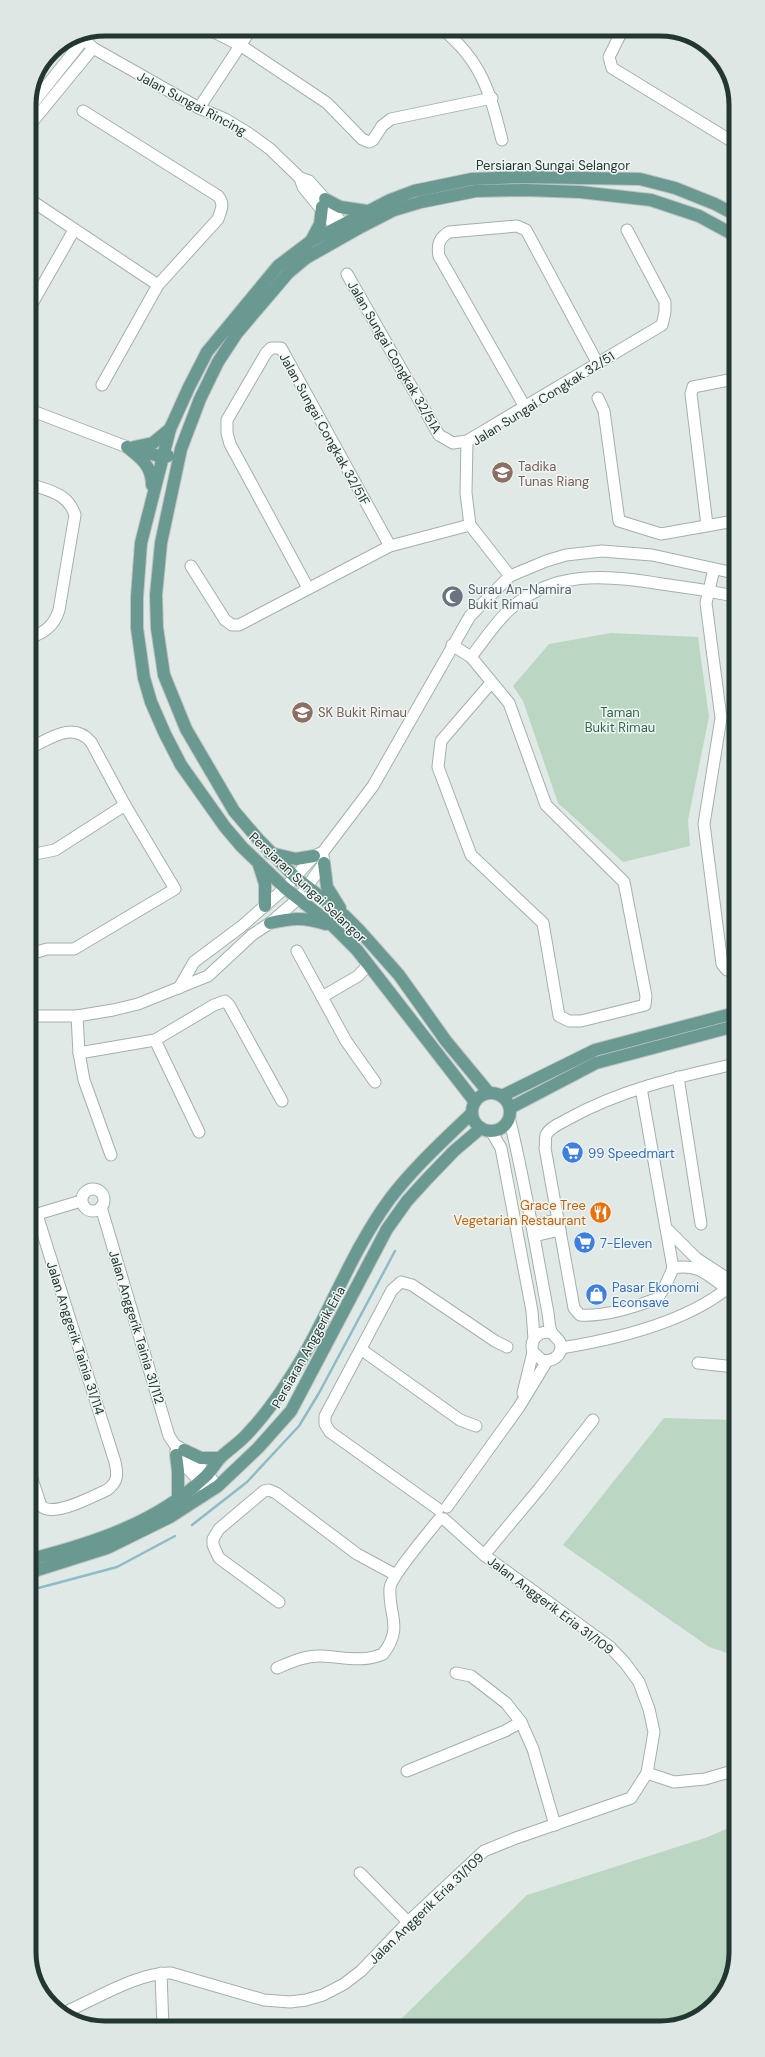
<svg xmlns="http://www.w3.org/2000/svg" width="765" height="2057" viewBox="0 0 765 2057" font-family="'DM Sans',sans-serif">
  <rect width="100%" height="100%" fill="#e0e9e5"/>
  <!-- green -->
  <g fill="#bbd7c4">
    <path d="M611,633l87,4 11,80 -21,103 2,26 -67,16 -65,-59 -35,-102 -10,-15 36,-42z"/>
    <path d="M664,1418l71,2 1,236 -27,-9 -146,-102z"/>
    <path d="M736,1825v127l-16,46 -40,27 -287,2 134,-132 178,-57z"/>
  </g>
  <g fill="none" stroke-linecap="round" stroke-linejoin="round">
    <!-- stream -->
    <g stroke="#8ebbc8" stroke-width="2.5">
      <path d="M192,1525l55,-43 52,-56 20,-33 76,-142"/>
      <path d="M31,1590l86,-23 58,-31"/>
    </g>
    <defs>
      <g id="minor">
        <path d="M208,29l32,16 87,58 35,36 7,3 4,-2 9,-14 9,-7 101,-21"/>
        <path d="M442,29c40,32 48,64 60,111"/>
        <path d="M623,29l-14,28 3,11 121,74"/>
        <path d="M79,34l14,14 106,60 26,11 23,14 22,16 30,29 9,3 16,18 22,32"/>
        <path d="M29,108l55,-69"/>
        <path d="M199,108l52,-79"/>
        <path d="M83,111l135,85c7,8 3,14 0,23l-60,66 -56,100"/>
        <path d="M29,126l64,-78"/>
        <path d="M300,178l3,9 35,43"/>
        <path d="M29,199l129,86"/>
        <path d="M347,274l92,161 14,8 14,-2 195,-116 3,-13v-10l-38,-72"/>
        <path d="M29,309l45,-79"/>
        <path d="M598,398l6,13 15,110 42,13 73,-13"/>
        <path d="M525,407l-86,-151c-2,-11 0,-18 10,-24l68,-6 9,4 72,134"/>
        <path d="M30,410l97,37"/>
        <path d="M467,441l-1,52 4,32 40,51"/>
        <path d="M30,484c19,7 38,9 45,31l-16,95c-5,16 -14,22 -29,28"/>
        <path d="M707,525l-16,-131 2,-7 41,-8"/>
        <path d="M191,566l34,54 7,5h7l151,-79 80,-21"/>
        <path d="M714,569l-8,34 15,115 -17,106 18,140 5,6 8,2"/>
        <path d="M308,588l-78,-144 -3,-11v-13l39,-67 5,-5h10l109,198"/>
        <path d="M452,645l19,12 38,46 37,102 78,77 22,114 -1,9 -64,16h-12l-10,-5 -16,-93 -72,-68 -33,-88 3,-26 50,-58"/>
        <path d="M471,657c11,-14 22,-31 36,-45 44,-43 100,-37 155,-28 24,3 48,7 72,12"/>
        <path d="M30,748c21,-10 43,-27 61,-6l34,63 50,84 -101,60h-27l-17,5"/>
        <path d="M30,855l25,-5 70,-45"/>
        <path d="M297,951l49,90 29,41"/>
        <path d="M179,988l15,-26 48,-36 43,-38 29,-32 9,-4 50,-66 97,-170 40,-40 36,-15 20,-6 36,-4 50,4 82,18"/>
        <path d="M322,997l36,-21 10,-11"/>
        <path d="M30,1016h47l36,-6 25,-6 70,-28 44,-41 18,-12 28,-24 26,-36 -1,-7"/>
        <path d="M77,1016l2,37 5,27 27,75"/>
        <path d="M155,1040l44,92"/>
        <path d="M79,1053l76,-13 59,-35 11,-4 4,4 53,96"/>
        <path d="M678,1077l23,147"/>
        <path d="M641,1088l32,180 -6,14 -9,16c-23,9 -53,19 -78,17l-6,-7 -29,-160c1,-4 0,-9 1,-13 4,-8 15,-12 22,-16 52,-29 109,-42 167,-55"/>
        <path d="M509,1117c16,65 27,131 39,196 1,6 1,13 3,18 3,7 11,8 10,18 -2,9 -10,12 -18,12l-10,-9c-4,-13 6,-22 19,-19"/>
        <path d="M491,1131l10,17 31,163 2,28"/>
        <circle cx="93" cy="1200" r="11"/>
        <path d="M101,1207l68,229 6,9 9,5 34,36"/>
        <path d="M31,1216l50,-15"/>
        <path d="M532,1225l26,-5"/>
        <path d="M668,1230l28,28 38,25"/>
        <path d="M534,1236l26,-6"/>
        <path d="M673,1268c25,-5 35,7 54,21"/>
        <path d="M561,1348c56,-9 131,-27 174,-66"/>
        <path d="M362,1350l98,70 16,6"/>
        <path d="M698,1363l37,4"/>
        <path d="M523,1393l10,-41"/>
        <path d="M176,1451v4l33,37"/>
        <path d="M31,1476l10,30c13,12 52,-10 66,-16 11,-8 11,-15 8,-28l-78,-247"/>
        <path d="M447,1507l72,-100 28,-46"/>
        <path d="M438,1509l-108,-77 -5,-8v-8l67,-126 9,-8 11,3 83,56 12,6"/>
        <path d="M484,1555l55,-66 54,-69"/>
        <path d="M279,1602l-60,-44 -6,-13v-6l6,-10 45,-38 5,-1 7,3 81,61 39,21"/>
        <path d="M277,1668c14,-6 29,-13 45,-12 21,1 41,7 61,-2 21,-27 5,-39 7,-66 1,-12 40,-57 50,-70"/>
        <path d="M456,1673l15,3 35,27 15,19 12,27 22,76"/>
        <path d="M407,1771l98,-40 16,-9"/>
        <path d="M647,1773l27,9 31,-3 31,-9"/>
        <path d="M360,1873l48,49"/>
        <path d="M161,1973l2,55"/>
        <path d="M64,2014l6,-4c29,-13 70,-38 101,-37l93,27 26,2 16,-2 17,-5 21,-11 17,-13 47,-49 76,-71 32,-13 115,-40 16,-25 7,-41 -5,-23 -10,-27 -14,-19 -15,-16 -126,-92 -40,-36"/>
      </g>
      <g id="major">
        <path d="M325,199l15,8 27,4"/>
        <path d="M311,241l9,-17 2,-17"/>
        <path d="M127,447c14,11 25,19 25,38"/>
        <path d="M134,447l19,-4 17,-14"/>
        <path d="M132,448l30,9 6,-1"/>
        <path d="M270,853l26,6 18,-3"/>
        <path d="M324,863l3,24 13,21"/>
        <path d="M259,865l6,19v22"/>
        <path d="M270,923c22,-5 34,-6 56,1"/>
        <path d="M489,1093l-43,-52 -47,-66 -40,-45 -14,-14 -50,-39 -37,-38 -24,-28 -48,-82 -22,-54 -7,-47 -1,-33 5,-52 20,-94 19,-50 18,-37 19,-29 51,-60 18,-15 53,-30 35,-18 27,-8 55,-11 49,-1 55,2 71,8 48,16 35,19"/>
        <circle cx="491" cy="1112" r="19"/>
        <path d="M502,1096l93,-46 140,-37"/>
        <path d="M475,1102l-118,-152 -24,-24 -48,-38 -43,-41 -17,-20 -44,-62 -16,-31 -14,-32 -7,-24 -7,-50v-31l4,-54 29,-114 19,-42 18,-35 71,-86 33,-25 79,-41 24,-9 58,-12 50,-2 118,2 35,9 40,16 19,10"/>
        <path d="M510,1108l86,-45 139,-37"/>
        <path d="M184,1450l17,8h19"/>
        <path d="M176,1455l2,16v29"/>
        <path d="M31,1559c63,-16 127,-37 175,-83 5,-5 9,-12 14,-18 9,-9 21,-16 29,-26 22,-23 39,-50 55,-77 29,-51 50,-107 85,-155 24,-32 54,-59 83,-87"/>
        <path d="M31,1572l76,-24 63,-31 48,-31 40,-38 33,-37 96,-182 20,-28 20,-22 27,-28 27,-23"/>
      </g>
    </defs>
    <!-- minor casing -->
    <use href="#minor" stroke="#a4b0ac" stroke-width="13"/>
    <!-- major casing -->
    <use href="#major" stroke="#bdc3c2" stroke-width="14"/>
    <!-- minor -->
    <use href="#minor" stroke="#fff" stroke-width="11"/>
    <!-- major -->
    <use href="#major" stroke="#699990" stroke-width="12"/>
  </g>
  <!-- icons -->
  <defs>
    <symbol id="school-disc" viewBox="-11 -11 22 22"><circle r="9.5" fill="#8d6e63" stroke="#eff6f3"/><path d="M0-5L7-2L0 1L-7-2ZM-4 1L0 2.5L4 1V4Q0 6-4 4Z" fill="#fff"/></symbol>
    <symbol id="mosque-disc" viewBox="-11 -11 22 22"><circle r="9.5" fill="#6b7280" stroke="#eff6f3"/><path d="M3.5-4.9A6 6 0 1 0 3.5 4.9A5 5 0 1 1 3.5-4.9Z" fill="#fff"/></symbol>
    <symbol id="supermarket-disc" viewBox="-11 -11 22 22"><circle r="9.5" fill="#3f7fe0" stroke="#eff6f3"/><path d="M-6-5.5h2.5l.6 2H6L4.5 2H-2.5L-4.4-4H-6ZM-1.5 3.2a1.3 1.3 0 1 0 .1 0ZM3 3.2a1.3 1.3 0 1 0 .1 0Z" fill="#fff"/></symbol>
    <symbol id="restaurant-disc" viewBox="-11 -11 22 22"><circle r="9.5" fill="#e8710a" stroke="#eff6f3"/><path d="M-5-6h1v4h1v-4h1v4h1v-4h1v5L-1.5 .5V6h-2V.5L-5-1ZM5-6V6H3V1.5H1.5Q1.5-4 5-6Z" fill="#fff"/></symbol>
    <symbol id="shop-disc" viewBox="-11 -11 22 22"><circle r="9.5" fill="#3f7fe0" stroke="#eff6f3"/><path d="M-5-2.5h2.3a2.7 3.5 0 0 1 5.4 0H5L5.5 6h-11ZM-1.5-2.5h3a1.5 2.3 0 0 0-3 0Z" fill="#fff"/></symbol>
  </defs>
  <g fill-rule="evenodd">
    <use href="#school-disc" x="490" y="460" width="25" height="25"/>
    <use href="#mosque-disc" x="440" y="584" width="25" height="25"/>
    <use href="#school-disc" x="290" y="700" width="25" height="25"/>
    <use href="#supermarket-disc" x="560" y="1140" width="25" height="25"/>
    <use href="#restaurant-disc" x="588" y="1200" width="25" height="25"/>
    <use href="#supermarket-disc" x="572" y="1230" width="25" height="25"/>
    <use href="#shop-disc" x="584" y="1282" width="25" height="25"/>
  </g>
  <g text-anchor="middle" stroke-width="3" stroke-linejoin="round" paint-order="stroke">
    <!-- street labels -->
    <g font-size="13" fill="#233732" stroke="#eff6f3">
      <text transform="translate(192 103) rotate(28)" y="5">Jalan Sungai Rincing</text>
      <text x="553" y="170">Persiaran Sungai Selangor</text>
      <text transform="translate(395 357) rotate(60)" y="5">Jalan Sungai Congkak 32/51A</text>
      <text transform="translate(543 398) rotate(-32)" y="5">Jalan Sungai Congkak 32/51</text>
      <text transform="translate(325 429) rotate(61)" y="5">Jalan Sungai Congkak 32/51F</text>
      <text transform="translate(308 887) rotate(43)" y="5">Persiaran Sungai Selangor</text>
      <text transform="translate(137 1327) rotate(73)" y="5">Jalan Anggerik Tainia 31/112</text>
      <text transform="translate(76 1338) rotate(72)" y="5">Jalan Anggerik Tainia 31/114</text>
      <text transform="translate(308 1347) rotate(-61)" y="5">Persiaran Anggerik Eria</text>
      <text transform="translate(551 1605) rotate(37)" y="5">Jalan Anggerik Eria 31/109</text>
      <text transform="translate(426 1908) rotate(-44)" y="5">Jalan Anggerik Eria 31/109</text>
    </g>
    <!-- education labels -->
    <g font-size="13" fill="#785e54" stroke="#eff6f3" text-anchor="start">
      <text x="518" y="471">Tadika<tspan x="518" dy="15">Tunas Riang</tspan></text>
      <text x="318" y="717">SK Bukit Rimau</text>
    </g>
    <!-- worship labels -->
    <g font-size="13" fill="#5b616d" stroke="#eff6f3" text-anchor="start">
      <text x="468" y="594">Surau An-Namira<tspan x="468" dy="15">Bukit Rimau</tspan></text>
    </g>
    <!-- park labels -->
    <g font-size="13" fill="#32684a" stroke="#eff6f3">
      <text x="620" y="717">Taman<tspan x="620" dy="15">Bukit Rimau</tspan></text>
    </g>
    <!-- shop labels -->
    <g font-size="13" fill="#366cbe" stroke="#eff6f3" text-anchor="start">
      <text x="588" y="1158">99 Speedmart</text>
      <text x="600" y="1248">7-Eleven</text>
      <text x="612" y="1292">Pasar Ekonomi<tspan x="612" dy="15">Econsave</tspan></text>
    </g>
    <!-- food labels -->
    <g font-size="13" fill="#c56008" stroke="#eff6f3" text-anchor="end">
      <text x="586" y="1210">Grace Tree<tspan x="586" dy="15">Vegetarian Restaurant</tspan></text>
    </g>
  </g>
  <!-- crop -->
  <path d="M0 0H765V2057H0ZM105 36H660A69 69 0 0 1 729 105V1952A69 69 0 0 1 660 2021H105A69 69 0 0 1 36 1952V105A69 69 0 0 1 105 36Z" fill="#dfe7e4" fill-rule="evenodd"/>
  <path fill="none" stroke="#233732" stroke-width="5" d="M105 36H660A69 69 0 0 1 729 105V1952A69 69 0 0 1 660 2021H105A69 69 0 0 1 36 1952V105A69 69 0 0 1 105 36Z"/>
</svg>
